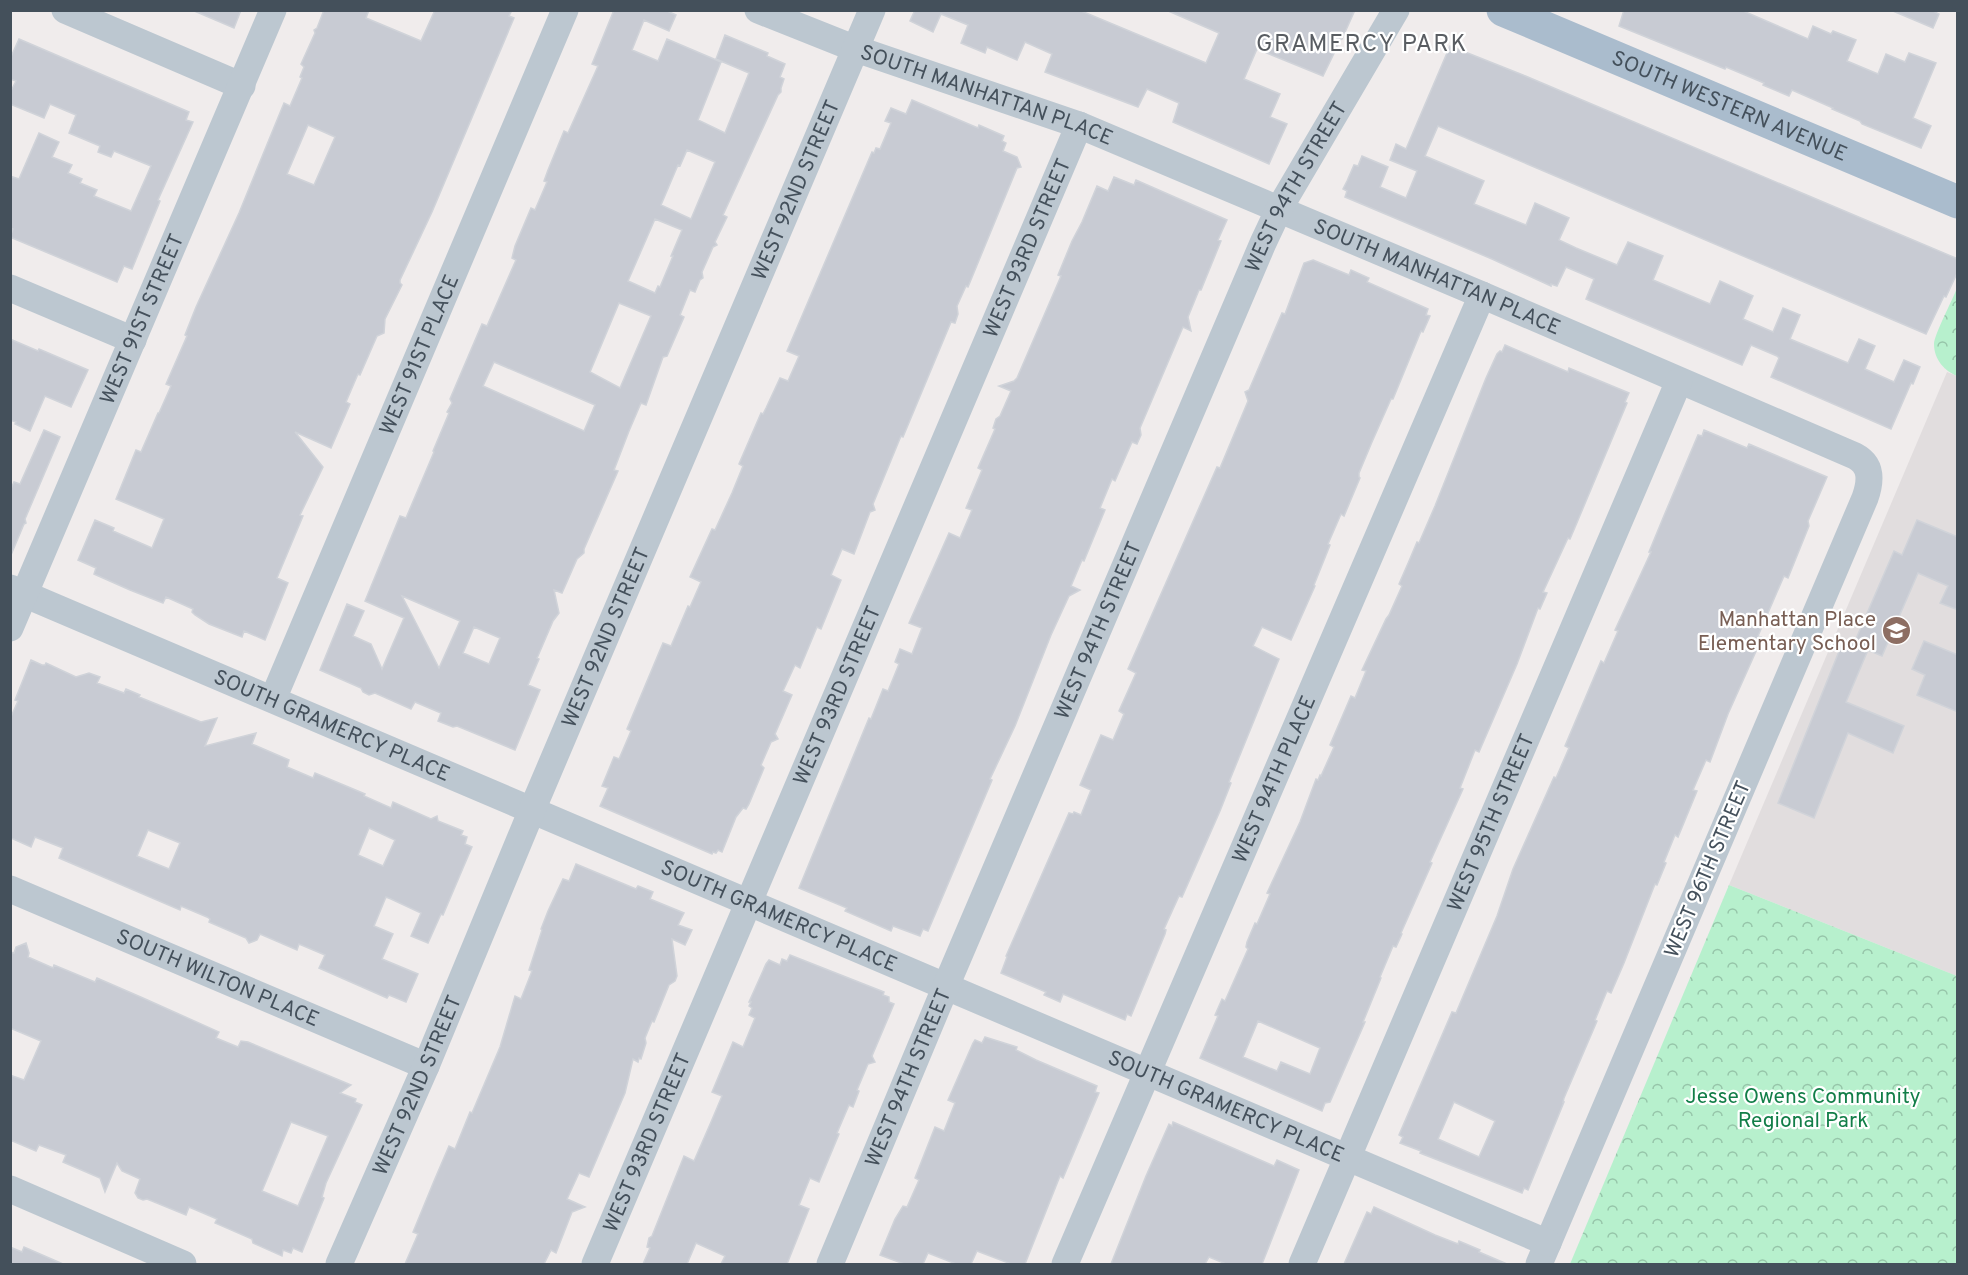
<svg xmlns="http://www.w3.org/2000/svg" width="1968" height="1275" viewBox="0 0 1968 1275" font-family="Overpass,sans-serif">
  <defs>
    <pattern id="forest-crowns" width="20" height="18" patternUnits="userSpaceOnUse" patternTransform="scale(1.5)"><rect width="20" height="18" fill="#b7f0cd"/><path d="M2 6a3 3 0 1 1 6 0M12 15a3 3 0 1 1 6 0" fill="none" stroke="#96c5a9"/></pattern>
  </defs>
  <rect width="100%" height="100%" fill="#f0ecec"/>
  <!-- education -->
  <path fill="#e1ddde" d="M1947,372l10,4v600l-228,-91z"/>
  <!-- forest -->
  <g fill="url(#forest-crowns)">
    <path d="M1957,288v88c-12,-5 -23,-16 -23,-32 0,-9 19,-45 23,-56z"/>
    <path d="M1729,885l228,91v288h-387z"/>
  </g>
  <!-- building -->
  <g fill="#c8cbd3" stroke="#d0d3d9" stroke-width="1.5" fill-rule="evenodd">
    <path d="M192,10h49l-7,18z"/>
    <path d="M324,10h45l-3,8 55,23 14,-31h77l-3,6 5,2 -82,194 -32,68v3l2,2 -17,34 -1,14 -7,3 -17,39 -2,-1 -12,28 4,2 -19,44 -36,-16 28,35 -23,48 3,1 -26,62 11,5 -23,57 -21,-9 -2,6 -33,-13 -14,-9 -3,-3 1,-3 -27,-12 -3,6 -33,-13 -36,-16 2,-6 -18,-8 17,-40 19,8 -1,3 39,17 12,-29 -48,-20 20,-49 5,2 17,-39h1l12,-27 -5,-2 21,-48 -2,-1 11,-28 43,-94 45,-110 6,3 12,-28 -2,-1 4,-10 -3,-3 14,-31 -1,-3 3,-2zM308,125l27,12 -21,48 -27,-11z"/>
    <path d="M614,10h51l11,5 -7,16 -25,-11 -12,30 26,11 9,-22 54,23 -23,58 27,13 24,-60 -33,-14 9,-24 43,18 -1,3 18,8 -5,13 4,2 -3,9v4l-3,3 -55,120 4,2 -12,25 2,3 -4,2 -11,25 1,6 -3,2 -5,12 -5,-2 -10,25 4,2 -17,39 -4,1 -17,48 -5,-2 -12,28 -15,39 4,1 -34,78v4l-7,6 -15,34 -8,-3 5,23 -6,8 -15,35 -1,2 2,1 -11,26 12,5 -25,60 -58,-24 -4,1 -15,-6 3,-8 -26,-11 -4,7 -36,-16 -6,2 -6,-3 -2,-4 -41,-18 27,-66 17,7 -11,25 18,8 11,25 22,-51 -39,-17 35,-85 6,2 28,-66 -1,-1 16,-38 -2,-1 5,-9 -2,-4 32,-75 5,2 29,-66 -4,-2 3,-12 16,-38 4,2 12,-28 -3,-1 4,-11 16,-39 4,2 30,-67 -6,-2zM687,150l28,12 -24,57 -30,-14 17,-40 2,1zM655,219l27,11 -11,26h2l-13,31 -2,-1 -3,7 -27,-12zM619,303l32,13 -31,72 -30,-16zM494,362l101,43 -11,26 -101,-45zM402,596l58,25 -21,47 -23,-45zM474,627l26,11 -11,26 -26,-11z"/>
    <path d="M915,10h164l127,53 13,-30 -53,-23h189l-13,29h-1l-18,37 -66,-27 -13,30 36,15 -10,23 17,7 -18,40 -96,-42 6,-19 -32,-14 -9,18 -93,-35 7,-18 -27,-12 -8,18 -30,-13 -2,6 -24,-10 7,-18 -27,-11 -8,18 -23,-11z"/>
    <path d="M1624,10h117l67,29 5,-13 18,8 2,-3 23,9 -9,21 31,13 8,-20 19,8 4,-9 27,10 -23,55 18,8 -10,22 -59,-24 -2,-3 -28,-12 1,-1 -41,-18 -3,6 -26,-11 1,-2 -38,-16 -1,2 -106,-43z"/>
    <path d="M1931,10l8,4 -6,14 -40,-17z"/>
    <path d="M19,39l170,73 -3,8 7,2 -35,78 2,1 -28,68 -8,-3 -7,16 -107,-45 3,-8 -3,-1v-52l9,3 20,-46 20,9 -7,15 20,8 -4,8 14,6 -2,4 17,7 -3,6 37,15 20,-45 -37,-15 -3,6 -13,-5 2,-6 -31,-13 7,-18 -26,-11 -6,14 -34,-14v-11l6,-12 -6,-2v-20z"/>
    <path d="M1450,46l73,29 435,184v12l-12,26 -2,-1 -18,38 -488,-208 -13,30 59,25 -10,23 52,21 9,-22 34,15 -10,22 17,8 41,17 11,-23 35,14 -10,24 57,24 10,-23 33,15 -10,23 30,13 10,-24 17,7 -10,24 58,24 11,-24 16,7 -10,23 29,13 10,-22 16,7 -7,17 -2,-1 -20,46 -120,-52 8,-19 -2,-2 -26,-11 -9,20 -156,-66 8,-20 -28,-12 -9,19 -6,-2v2l-59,-27 -147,-62 2,-6 -4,-2 4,-8 7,-16 4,1 4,-10 26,11 -8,20 26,11 11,-27 -27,-11 6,-16 10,5z"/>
    <path d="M912,100l66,28 1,-3 25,11 -2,5 4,2 -3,8 14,6 4,10 -4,1 -49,119 -2,-1 -9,20 1,8 -3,9 -4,-1 -48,115 -2,-1 -28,68 2,6 -5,2 -16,42 -12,-5 -11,26 10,5 -20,49 -4,-2 -17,41 -5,-3 -12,26 9,4 -17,39 3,5 -7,3 -10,23 3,3 -15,36 -3,5 -3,-1 -7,9 -14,35 -4,-2 -2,3 -3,-1 -1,2 -112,-48 8,-18 -6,-2 12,-29 5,2 12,-28 -4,-2 36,-86 8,3 17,-40 2,1 11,-25 -11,-5 22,-48 3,1 17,-37 11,-27 -4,-2 22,-51 2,1 3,-6 14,-30 8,3 11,-25 -12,-5 85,-199 2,1 2,-5 4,1 11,-26 -6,-2 6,-13 15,6z"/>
    <path d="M1114,177l20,8 2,-5 91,40 -9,20 3,1 -20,49h-2l-11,27 3,14 -8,-4 -43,101 1,7 -4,9 -5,-2 -17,39 -3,-2 -12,29 5,2 -21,51 -2,-1 -11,26 9,4 -11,6 -18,39 -36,91 -25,53 2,1 -64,151 -5,-2 -3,7 -27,-10 -2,5 -46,-20 2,-3 -48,-20 70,-170 2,1 12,-30 5,2 11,-27 -4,-2 5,-13 12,5 10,-26 -13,-5 40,-90 11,5 12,-28 -6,-2 16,-38 -4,-2 17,-39 -2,-1 3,-9 4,-3 11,-25 -12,-5 15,-5 3,-3 44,-102 -3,-1 14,-34 10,-19 15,-36 11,5z"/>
    <path d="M1313,260l36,15 2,-5 18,8 -2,4 61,27 -2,6 4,1 -7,16 -2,-1 -28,68h-2l-19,43 -13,31v4l1,1 -16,38 -3,-2 -13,30 2,1 -16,40 1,1 -24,54 -29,-13 -9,19 26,13 -50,123 2,1 -11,28 -38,86 -3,-1 -15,33 2,1 -1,4 -34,82 -4,-2 -2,6 -62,-26 -3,8 -16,-7 2,-3 -45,-19 6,-16 -1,-1 63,-143 4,1 1,-2 7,3 10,-25 -11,-5 21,-50 12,5 11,-26 -5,-3 17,-38 -8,-4 89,-202 3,1 28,-67 -3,-9 4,-2 33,-77 3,1 19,-51z"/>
    <path d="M10,339l28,12 1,-2 49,21 -17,37 -26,-11 -15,35 -15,-7 1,-2 -6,-2z"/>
    <path d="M1505,345l63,27 1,-4 60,25 -4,9 2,1 -51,122 -6,14 -2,-1 -25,54 4,1 -7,16 -2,-1 -21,56 -38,88 -4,-2 -15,38 3,1 -33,73 2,1 -31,70 1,1 -6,13 -3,-1 -13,31 1,1 -18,44h2l-35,80 -5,1 -3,8 -122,-53 18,-42 -3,-1 7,-16 3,2 23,-52 -2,-2 1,-5 8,-19 2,1 13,-30 -3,-1 33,-71 16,-43 2,1 2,-5 1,1 13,-29 -4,-2 21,-49 4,2 11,-27 -4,-1 24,-51 3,-4 13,-29 -3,-2 10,-23 8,-19 2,1 16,-37 51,-128 11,-24 3,-3 2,1zM1258,1021l62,27 -10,26 -29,-12 -4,9 -34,-14z"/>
    <path d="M44,430l16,7 -35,82 1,4 -2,1 -13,31 -1,-64 4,-9 6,2z"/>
    <path d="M1704,430l43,18 2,-4 78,33 -19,44 1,5 -21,52 -4,-2 -26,60 3,1v3l-33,74 -18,48 -4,-2 -13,30 4,1 -19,46 -3,-2 -11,27 2,1 -9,22 -2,-1 -31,79 -13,30 -4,-2 -12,29 2,1 -33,77 -1,4h1l-36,88 -4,-2 -2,5 -102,-40 1,-2 -21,-8 3,-6 -4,-2 53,-123 4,1 8,-19 33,-78 16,-47 41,-92 2,1 13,-30 -4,-2 36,-85 3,2 14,-32 -3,-1 36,-78h-2l14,-34 35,-83 4,1zM1454,1102l41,19 -16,36 -41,-18z"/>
    <path d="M1917,520l41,17v73l-18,-7 8,-17 -30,-13 -36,83 -14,-6 -22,52 58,24 -11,27 -45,-20 -34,85 -36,-15 64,-159 10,4 42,-97 8,4z"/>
    <path d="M1924,641l34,14v57l-41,-17 8,-20 -13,-6z"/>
    <path d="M31,660l11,5h3l1,-2 30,14 13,-4 11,4 -3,6 27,10 2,-4 14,6 -1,2 62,25 16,-4 -12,28 51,-13 -4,11 37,16 -2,7 26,11 2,-5 50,21 -1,2 27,12 2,-6 38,17 6,-3 1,5 25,10 -2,4 6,2 -2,7 7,3 -29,68 -2,-1 -13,29 -17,-7 10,-23 -30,-14 -5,-2 -12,29 19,8 -11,25 36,15 -12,28 -17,-7 -2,3 -68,-30 6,-13 -26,-11 -2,6 -37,-16 -3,6 -8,3 -3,-5 -37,-16 1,-3 -3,-2 -26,-11 -1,4 -121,-52 4,-10 -28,-11 -4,10 -20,-9 -1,-119 8,-18 -3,-1zM369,828l26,12 -12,26 -25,-11zM148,830l32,13 -11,26 -32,-13z"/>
    <path d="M576,864l60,25 2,-3 15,6 -3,7 34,14 -6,12 14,5 -7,15 -13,-6 5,37 -2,5 -6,4 -15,37 -2,-1 -7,17 1,5 -5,16 -2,-1 -1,4 -5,-3 -8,34 -36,84 -10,-4 -12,26 18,8 -13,5 -16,41 -5,-3 -7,14h-139l13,-30 -5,-2 21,-51 15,-35 6,3 15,-37 2,1 28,-66 15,-51 6,3 11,-28 -3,-1 13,-40 -1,-1 7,-18 15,-32 6,2z"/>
    <path d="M26,943l3,10 -1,4 25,11 1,-3 41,17 2,-4 46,20 76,34 -3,6 22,9 3,-6 7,1 103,43 -11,8 16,6 -1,3 7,3 -36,78 -4,14 2,1 -22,54 -9,-4 -2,5 -8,-3 -1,6 -29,-13 -1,-4 -37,-16 2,-4 -28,-12 -3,8 -39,-16 -4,1 -5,-2 -3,-5 5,-14 -18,-8 -5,-8 -12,29 -5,-14 -37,-16 3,-7 -27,-10 -3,6 -26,-11v-65l14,5 17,-39 -31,-13v-76l4,1 2,-6zM291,1122l37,14 -30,70 -36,-15z"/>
    <path d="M790,955l94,37 -1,3 6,2v5l5,2 -22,52 3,6 -7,2 -11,26 2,1 -6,16 -4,-2 -12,28 2,1 -20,48 -9,-4 -11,27 10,4 -22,55h-66l4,-8 -29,-13 -9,21h-44l7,-16 -3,-1 2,-9 3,-2 32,-80 10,5 17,-39 11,-26 -10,-4 21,-50 10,5 12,-29 -6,-3 3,-7 -3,-2 2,-4h-2l17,-38 3,-4 11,5 2,-6 5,2z"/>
    <path d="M985,1037l32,10 -1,3 20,10 61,26 -2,6 4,1 -36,85 -3,-2 -35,88h-14l-34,-13 -6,13h-15l-28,-11 -5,11h-19l-24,-9 15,-36 8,-13 4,1 12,-27 -4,-2 20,-51 9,4 11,-28 -7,-3 25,-57 2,-3 7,3z"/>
    <path d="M1173,1122l101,44 3,-6 22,10 -37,94h-36l-17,-7 -4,7h-94l35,-88 23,-52 3,2z"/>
    <path d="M1374,1207l61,28 23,9 1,-3 21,9 -1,2 28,12h-163l23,-52 4,2z"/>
    <path d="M10,1247l12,5 2,-5 39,17h-53z"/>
  </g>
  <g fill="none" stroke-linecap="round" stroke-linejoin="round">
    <!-- minor -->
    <g stroke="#bcc7d0" stroke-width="27">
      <path d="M65,10l177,76"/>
      <path id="s1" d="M758,10l98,39 223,76 403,170 373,161c17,9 16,25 10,42l-326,766"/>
      <path d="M10,288l123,52"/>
      <path id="s2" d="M10,588l1538,655"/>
      <path id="s3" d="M10,628l263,-618"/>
      <path id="s4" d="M273,699l292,-689"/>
      <path id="s5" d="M10,889l416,177"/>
      <path d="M10,1189l173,75"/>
      <path id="s6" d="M339,1264l87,-198 106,-256 340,-800"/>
      <path id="s7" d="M595,1264l484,-1139"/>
      <path id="s8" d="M830,1264l116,-278 317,-743 16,-34 117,-199"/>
      <path id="s9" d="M1065,1264l417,-969"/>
      <path id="s10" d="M1302,1264l377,-883"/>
    </g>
    <!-- major -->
    <path stroke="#aabccd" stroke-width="33" id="s11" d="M1503,10l455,192"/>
  </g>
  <!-- icons -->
  <defs>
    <symbol id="school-disc" viewBox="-11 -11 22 22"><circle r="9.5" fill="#8d6e63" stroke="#fff"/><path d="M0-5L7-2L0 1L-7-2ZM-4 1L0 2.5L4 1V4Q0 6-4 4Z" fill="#fff"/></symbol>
  </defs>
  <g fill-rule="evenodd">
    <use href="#school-disc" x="1880" y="614" width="33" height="33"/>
  </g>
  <g text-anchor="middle" stroke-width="4.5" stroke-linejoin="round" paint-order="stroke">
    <!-- street labels -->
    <g font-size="21" fill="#44505b" stroke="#fff">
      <text dy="7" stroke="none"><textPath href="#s1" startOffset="244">SOUTH MANHATTAN PLACE</textPath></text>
      <text dy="7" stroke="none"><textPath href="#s11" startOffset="246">SOUTH WESTERN AVENUE</textPath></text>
      <text dy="7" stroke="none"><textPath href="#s8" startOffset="1174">WEST 94TH STREET</textPath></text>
      <text dy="7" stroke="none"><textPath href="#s6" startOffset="1167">WEST 92ND STREET</textPath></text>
      <text dy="7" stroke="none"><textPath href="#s7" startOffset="1104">WEST 93RD STREET</textPath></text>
      <text dy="7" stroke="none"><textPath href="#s1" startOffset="730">SOUTH MANHATTAN PLACE</textPath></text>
      <text dy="7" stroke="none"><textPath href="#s3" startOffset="336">WEST 91ST STREET</textPath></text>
      <text dy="7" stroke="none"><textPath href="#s4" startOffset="374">WEST 91ST PLACE</textPath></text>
      <text dy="7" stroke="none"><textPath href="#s8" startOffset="688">WEST 94TH STREET</textPath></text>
      <text dy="7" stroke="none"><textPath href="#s6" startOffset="681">WEST 92ND STREET</textPath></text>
      <text dy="7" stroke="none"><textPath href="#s7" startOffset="618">WEST 93RD STREET</textPath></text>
      <text dy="7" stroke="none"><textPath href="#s2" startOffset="350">SOUTH GRAMERCY PLACE</textPath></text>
      <text dy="7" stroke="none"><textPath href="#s9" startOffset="528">WEST 94TH PLACE</textPath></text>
      <text dy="7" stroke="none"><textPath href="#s10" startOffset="480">WEST 95TH STREET</textPath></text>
      <text transform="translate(1707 869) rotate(-67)" y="7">WEST 96TH STREET</text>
      <text dy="7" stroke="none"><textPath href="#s2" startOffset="836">SOUTH GRAMERCY PLACE</textPath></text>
      <text dy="7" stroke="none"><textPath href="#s5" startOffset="226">SOUTH WILTON PLACE</textPath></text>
      <text dy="7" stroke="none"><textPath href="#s8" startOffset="202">WEST 94TH STREET</textPath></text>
      <text dy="7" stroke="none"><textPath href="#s6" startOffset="195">WEST 92ND STREET</textPath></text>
      <text dy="7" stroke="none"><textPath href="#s2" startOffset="1322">SOUTH GRAMERCY PLACE</textPath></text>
      <text dy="7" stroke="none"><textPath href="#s7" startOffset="132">WEST 93RD STREET</textPath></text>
    </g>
    <!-- education labels -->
    <g font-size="21" fill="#785e54" stroke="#fff" text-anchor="end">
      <text x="1876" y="626">Manhattan Place<tspan x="1876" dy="24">Elementary School</tspan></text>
    </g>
    <!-- park labels -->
    <g font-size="21" fill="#127e48" stroke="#fff">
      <text x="1803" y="1103">Jesse Owens Community<tspan x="1803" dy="24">Regional Park</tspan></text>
    </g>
    <!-- quarter labels -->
    <g font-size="24" letter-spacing="1.5" fill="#595d62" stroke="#fff">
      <text x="1362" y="51">GRAMERCY PARK</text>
    </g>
  </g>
  <!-- border -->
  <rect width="1968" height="1275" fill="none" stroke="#44505b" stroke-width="24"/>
</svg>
